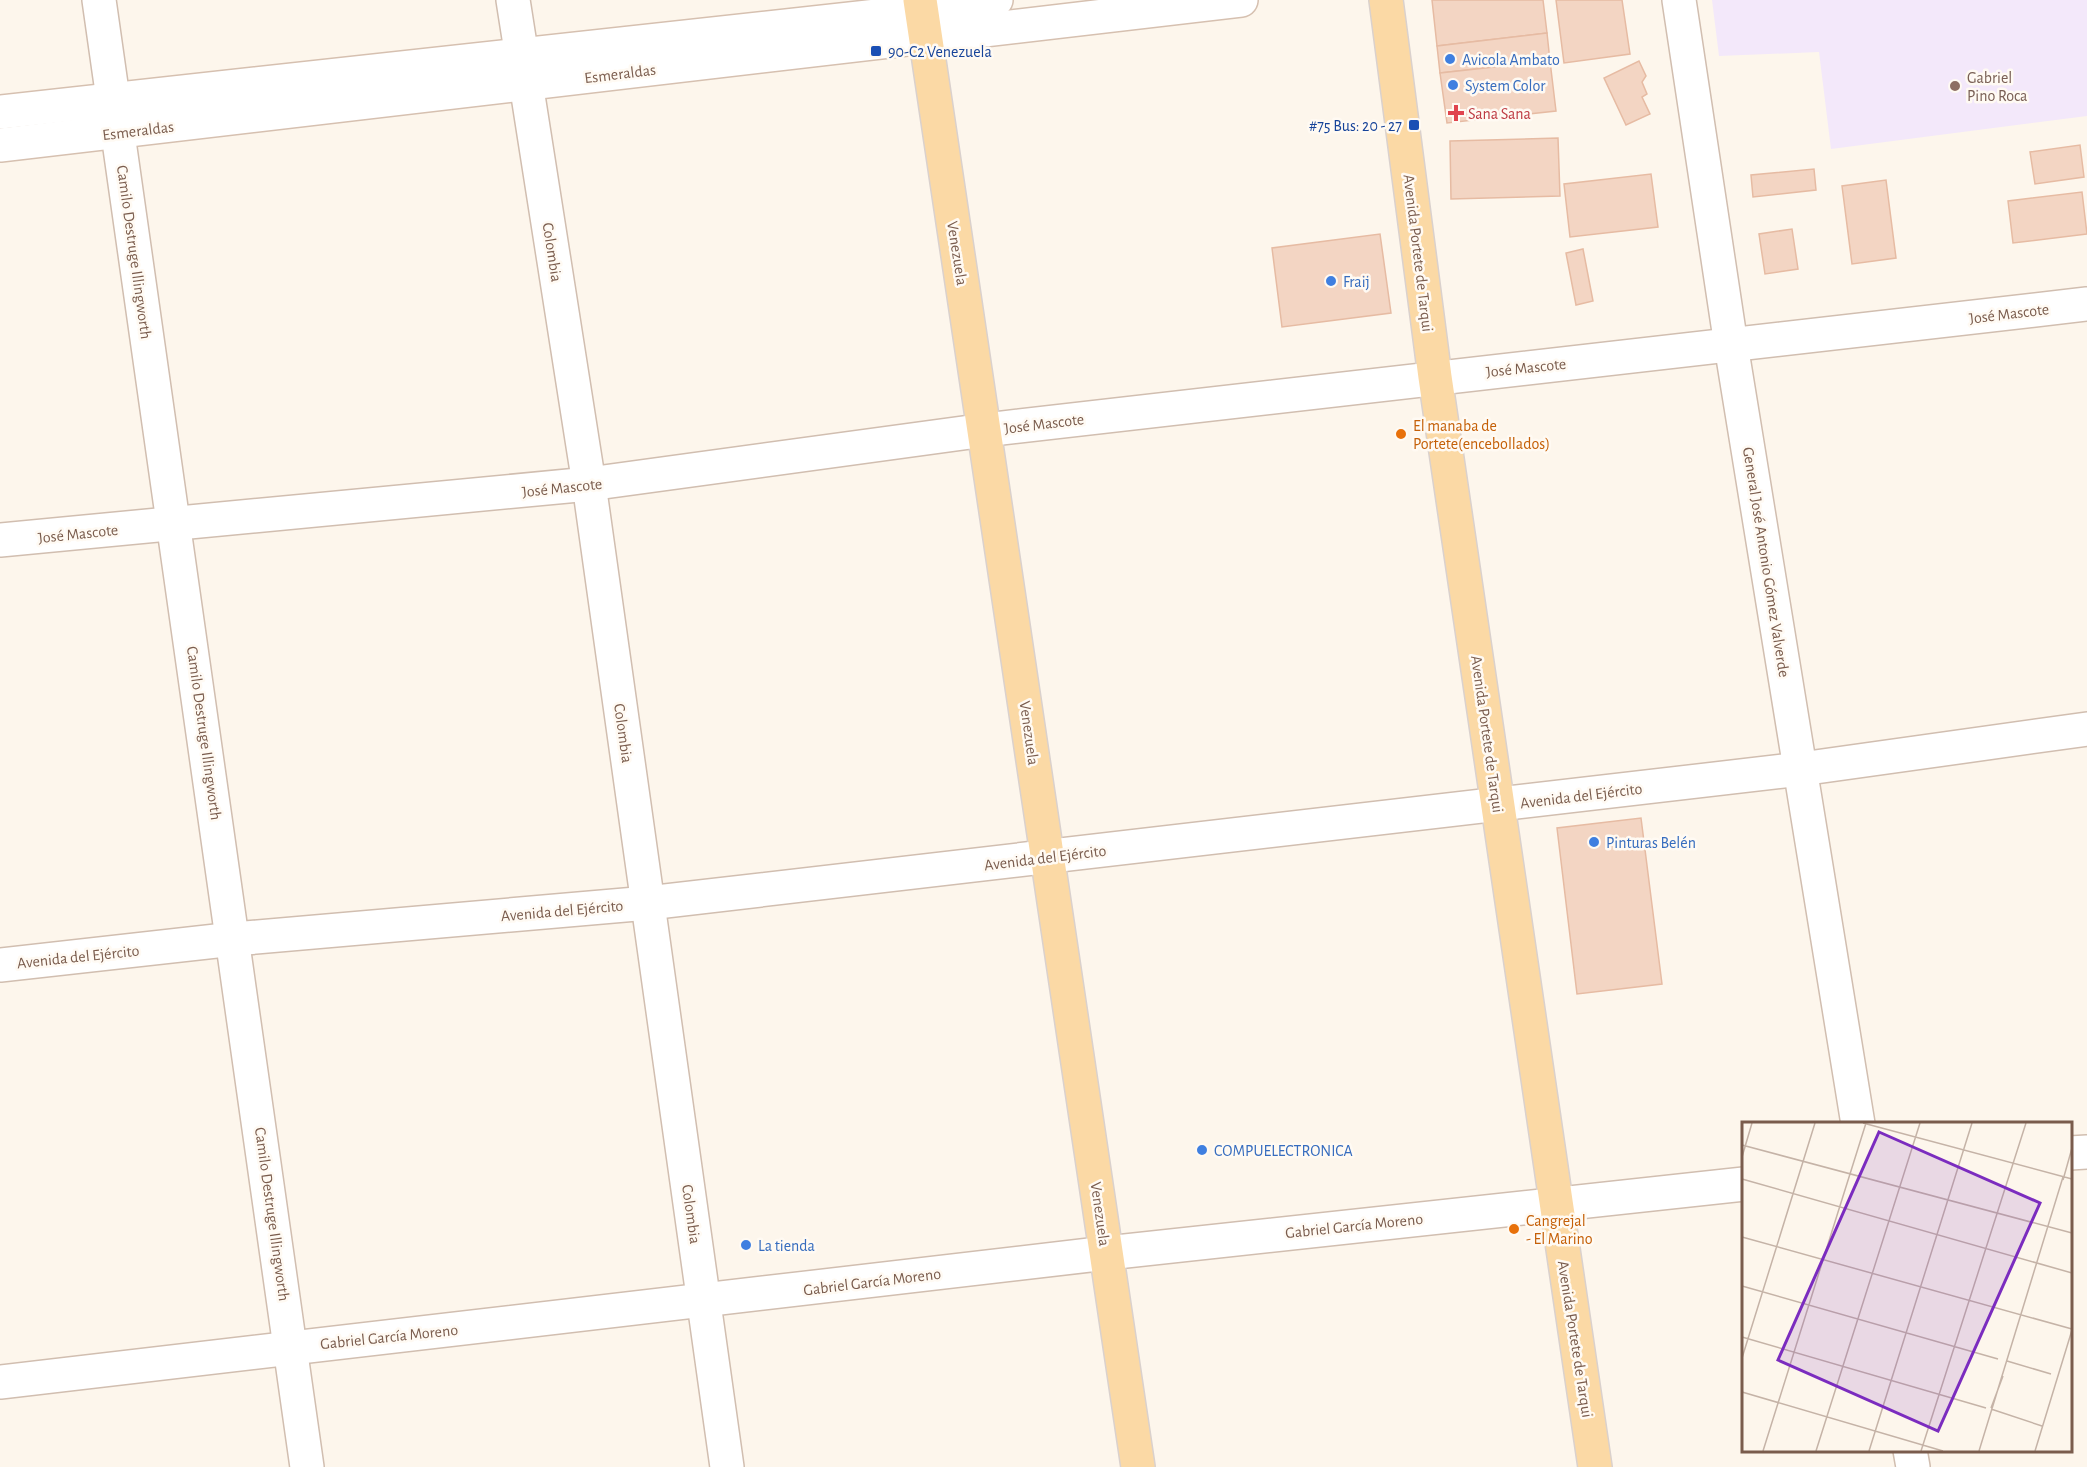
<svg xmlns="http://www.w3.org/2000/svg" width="2087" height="1467" viewBox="0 0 2087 1467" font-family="'Alegreya Sans',sans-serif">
  <rect width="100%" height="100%" fill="#fdf6ec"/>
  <!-- education -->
  <path fill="#f3e8fa" d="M1712,0h375v116l-256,33 -12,-97 -100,4z"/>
  <!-- building -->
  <g fill="#f3d5c3" stroke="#e6bba3" stroke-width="1.5">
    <path d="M1432,0h111l4,33 -110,13z"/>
    <path d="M1556,0h66l8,54 -66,9z"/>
    <path d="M1547,33l3,28 -110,12 -3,-27z"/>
    <path d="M1550,61l6,50 -109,12 -7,-50z"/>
    <path d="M1639,61l7,15 -4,6 5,12 -5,3 8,17 -24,11 -22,-47z"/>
    <path d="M1558,138l2,58 -109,3 -1,-58z"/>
    <path d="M2080,145l4,32 -49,7 -5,-32z"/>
    <path d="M1814,169l2,21 -63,7 -2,-22z"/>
    <path d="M1651,174l7,53 -88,10 -6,-53z"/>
    <path d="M1886,180l10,78 -44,6 -10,-78z"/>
    <path d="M2082,192l5,42 -74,9 -5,-42z"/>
    <path d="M1792,229l6,40 -33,5 -6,-40z"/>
    <path d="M1380,234l11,79 -109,14 -10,-79z"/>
    <path d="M1583,249l10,52 -17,4 -10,-52z"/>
    <path d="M1641,818l21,166 -85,10 -20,-166z"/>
  </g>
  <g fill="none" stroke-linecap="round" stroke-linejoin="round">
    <defs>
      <g id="street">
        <path d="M99,0l208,1467"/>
        <path d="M513,0l76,484 138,983"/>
        <path d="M1679,0l52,345 127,779"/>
        <path d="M0,540l589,-56 396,-54 1102,-126"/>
        <path d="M0,965l234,-26 414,-36 1153,-134 286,-40"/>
        <path d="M2070,1153l17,-1"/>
        <path d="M0,1382l1107,-129 637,-69"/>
        <path d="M1910,1450l3,17"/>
      </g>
      <g id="secondary">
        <path d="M0,112l922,-101 74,-11"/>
        <path d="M0,145l1241,-145"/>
      </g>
      <g id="primary">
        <path d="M920,0l218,1467"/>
        <path d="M1386,0l49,377 160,1090"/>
      </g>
    </defs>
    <!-- street casing -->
    <use href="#street" stroke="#d1beb0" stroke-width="36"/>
    <!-- secondary casing -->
    <use href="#secondary" stroke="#d6c0b0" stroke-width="36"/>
    <!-- primary casing -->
    <use href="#primary" stroke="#dad1cd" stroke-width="36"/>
    <!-- street -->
    <use href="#street" stroke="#fff" stroke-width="33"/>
    <!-- secondary -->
    <use href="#secondary" stroke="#fff" stroke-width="33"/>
    <!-- primary -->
    <use href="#primary" stroke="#fbd9a5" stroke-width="33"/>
  </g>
  <!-- markers -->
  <g fill="#1a4fb4" stroke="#fffaf3" stroke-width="2">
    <rect x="870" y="45" width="12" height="12" rx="3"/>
    <rect x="1408" y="119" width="12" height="12" rx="3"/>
  </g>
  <g fill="#3f7fe0" stroke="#fffaf3" stroke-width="2">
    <circle cx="1450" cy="59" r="6"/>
    <circle cx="1453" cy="85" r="6"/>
    <circle cx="1331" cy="281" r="6"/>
    <circle cx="1594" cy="842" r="6"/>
    <circle cx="1202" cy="1150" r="6"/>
    <circle cx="746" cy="1245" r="6"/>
  </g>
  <circle fill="#8d6e63" stroke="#fffaf3" stroke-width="2" cx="1955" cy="86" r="6"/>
  <path fill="#e0444e" stroke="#fffaf3" stroke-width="2" d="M1453 104h6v6h6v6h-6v6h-6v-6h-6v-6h6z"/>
  <g fill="#e8710a" stroke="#fffaf3" stroke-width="2">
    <circle cx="1401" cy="434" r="6"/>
    <circle cx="1514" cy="1229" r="6"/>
  </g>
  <g text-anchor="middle" stroke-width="5" stroke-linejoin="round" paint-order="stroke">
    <!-- transit labels -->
    <g font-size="16" fill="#164399" stroke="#fffaf3" text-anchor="start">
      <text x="888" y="57">90-C2 Venezuela</text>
      <text x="1402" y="131" text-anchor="end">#75 Bus: 20 - 27</text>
    </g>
    <!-- shop labels -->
    <g font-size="16" fill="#366cbe" stroke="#fffaf3" text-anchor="start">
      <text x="1462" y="65">Avicola Ambato</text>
      <text x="1465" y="91">System Color</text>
      <text x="1343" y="287">Fraij</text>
      <text x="1606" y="848">Pinturas Belén</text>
      <text x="1214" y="1156">COMPUELECTRONICA</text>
      <text x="758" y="1251">La tienda</text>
    </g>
    <!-- street labels -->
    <g font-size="16" fill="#7a5c4d" stroke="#fffaf3">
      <text transform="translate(620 73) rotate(-7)" y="6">Esmeraldas</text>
      <text transform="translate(138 130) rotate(-7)" y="6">Esmeraldas</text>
      <text transform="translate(135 252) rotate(82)" y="6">Camilo Destruge Illingworth</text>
      <text transform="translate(553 252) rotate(81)" y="6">Colombia</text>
      <text transform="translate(958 253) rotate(81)" y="6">Venezuela</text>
      <text transform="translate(1419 253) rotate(83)" y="6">Avenida Portete de Tarqui</text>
      <text transform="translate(2009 313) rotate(-7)" y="6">José Mascote</text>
      <text transform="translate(1526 367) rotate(-6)" y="6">José Mascote</text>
      <text transform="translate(1044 423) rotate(-7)" y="6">José Mascote</text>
      <text transform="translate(562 487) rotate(-6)" y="6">José Mascote</text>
      <text transform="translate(78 533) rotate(-6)" y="6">José Mascote</text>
      <text transform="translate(1767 562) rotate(81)" y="6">General José Antonio Gómez Valverde</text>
      <text transform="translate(205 733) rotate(82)" y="6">Camilo Destruge Illingworth</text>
      <text transform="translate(624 733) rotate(82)" y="6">Colombia</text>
      <text transform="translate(1030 733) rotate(82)" y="6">Venezuela</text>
      <text transform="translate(1488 734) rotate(82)" y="6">Avenida Portete de Tarqui</text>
      <text transform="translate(1581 795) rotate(-7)" y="6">Avenida del Ejército</text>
      <text transform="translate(1045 857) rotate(-7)" y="6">Avenida del Ejército</text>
      <text transform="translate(562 910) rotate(-5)" y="6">Avenida del Ejército</text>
      <text transform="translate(78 956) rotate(-6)" y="6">Avenida del Ejército</text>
      <text transform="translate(273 1214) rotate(82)" y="6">Camilo Destruge Illingworth</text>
      <text transform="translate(692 1214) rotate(82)" y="6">Colombia</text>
      <text transform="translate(1101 1214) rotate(82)" y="6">Venezuela</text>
      <text transform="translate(1354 1225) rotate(-6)" y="6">Gabriel García Moreno</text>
      <text transform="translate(872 1281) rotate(-7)" y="6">Gabriel García Moreno</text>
      <text transform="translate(389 1336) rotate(-6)" y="6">Gabriel García Moreno</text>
      <text transform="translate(1576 1339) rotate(81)" y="6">Avenida Portete de Tarqui</text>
    </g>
    <!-- education labels -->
    <g font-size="16" fill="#785e54" stroke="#fffaf3" text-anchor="start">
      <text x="1967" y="83">Gabriel<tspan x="1967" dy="18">Pino Roca</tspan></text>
    </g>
    <!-- health labels -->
    <g font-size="16" fill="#be3a42" stroke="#fffaf3" text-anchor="start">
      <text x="1468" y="119">Sana Sana</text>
    </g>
    <!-- food labels -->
    <g font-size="16" fill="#c56008" stroke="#fffaf3" text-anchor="start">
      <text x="1413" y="431">El manaba de<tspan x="1413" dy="18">Portete(encebollados)</tspan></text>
      <text x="1526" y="1226">Cangrejal<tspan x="1526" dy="18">- El Marino</tspan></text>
    </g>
  </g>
  <!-- overview -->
  <g transform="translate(1742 1122)">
    <rect width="330" height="330" fill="#fdf6ec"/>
    <path fill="none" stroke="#c5b3a7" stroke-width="1.5" d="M121,1l209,56M0,23l330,88M0,35l10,-34M0,57l330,94M321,58l9,-32M0,115l330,92M0,164l256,73M0,215l244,71M0,236l73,-235M265,239l44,13M0,270l201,59M249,286l12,-32M249,287l51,17M21,329l103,-328M74,329l104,-328M127,329l103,-328M179,329l105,-328M237,329l84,-274M293,329l37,-121"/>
    <path fill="#7b2cbf" fill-opacity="0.15" stroke="#7b2cbf" stroke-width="3" d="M137,10l161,71 -102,228 -160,-71z"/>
    <rect width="330" height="330" fill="none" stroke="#7a5c4d" stroke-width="3"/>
  </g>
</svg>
